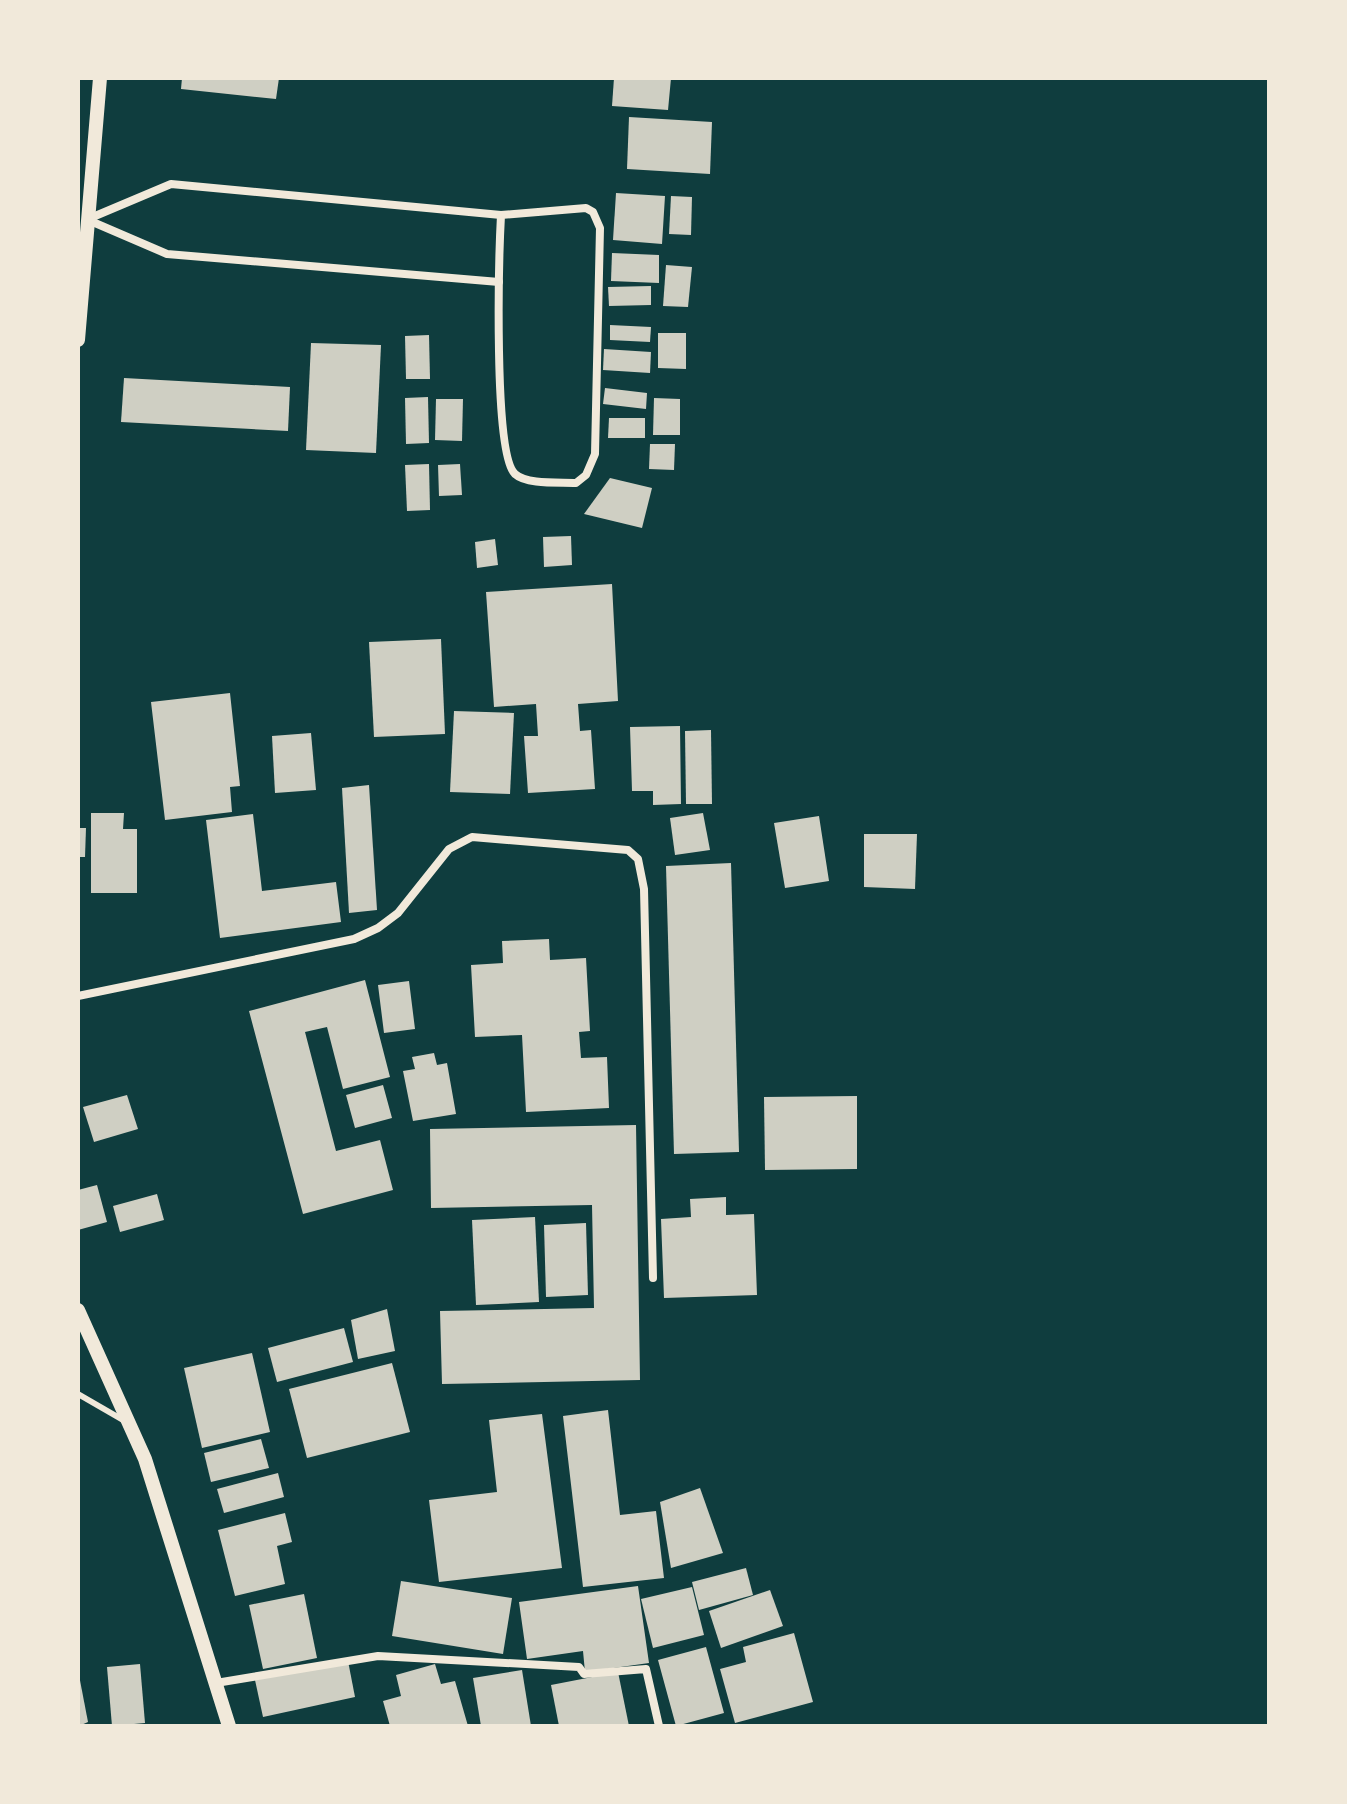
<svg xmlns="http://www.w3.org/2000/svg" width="1347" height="1804" viewBox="0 0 1347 1804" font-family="Karla,sans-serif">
  <rect width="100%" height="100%" fill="#0f3d3e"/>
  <!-- building -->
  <g fill="#cfcfc3">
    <path d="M182,78h97l-3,21 -95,-10z"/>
    <path d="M614,78h57l-3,32 -56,-4z"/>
    <path d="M629,117l83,5 -2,52 -83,-5z"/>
    <path d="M616,193l49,3 -3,48 -49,-4z"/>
    <path d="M671,196l21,1 -1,38 -22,-1z"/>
    <path d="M612,253l47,2v28l-48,-2z"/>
    <path d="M666,265l26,2 -4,40 -25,-1z"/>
    <path d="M651,286v19l-42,1 -1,-19z"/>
    <path d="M610,325l41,2 -1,15 -40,-2z"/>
    <path d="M658,333h28v36l-28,-1z"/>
    <path d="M429,335l1,44h-24l-1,-43z"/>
    <path d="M311,343l70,2 -5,108 -70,-3z"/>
    <path d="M604,349l47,3 -1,21 -47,-3z"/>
    <path d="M124,378l166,9 -2,44 -167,-9z"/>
    <path d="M605,388l42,5 -1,16 -43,-5z"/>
    <path d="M428,397l1,46 -23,1 -1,-46z"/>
    <path d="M654,398l26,1v36h-27z"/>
    <path d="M436,399h27l-1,42 -27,-1z"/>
    <path d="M609,418h36v20h-37z"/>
    <path d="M650,444h25l-1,26 -25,-1z"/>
    <path d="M429,464l1,46 -23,1 -2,-46z"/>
    <path d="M460,464l2,31 -23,1 -1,-31z"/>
    <path d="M610,478l42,10 -10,40 -58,-14z"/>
    <path d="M571,536l1,29 -28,2 -1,-30z"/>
    <path d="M495,539l3,26 -21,3 -2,-26z"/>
    <path d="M612,584l6,117 -40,3 2,27 11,-1 4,59 -67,4 -4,-57h14l-2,-32 -42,3 -8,-115z"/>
    <path d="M441,639l4,95 -71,3 -5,-95z"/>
    <path d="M230,693l10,93 -10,1 2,25 -67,8 -14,-118z"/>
    <path d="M454,711l60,2 -4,81 -60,-2z"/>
    <path d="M680,726l1,78 -28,1v-14h-21l-2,-64z"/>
    <path d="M711,730l1,74h-26l-1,-73z"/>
    <path d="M311,733l5,57 -41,3 -3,-57z"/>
    <path d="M369,785l8,125 -28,3 -7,-125z"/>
    <path d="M91,813h33l-1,16h14v64h-46z"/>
    <path d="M703,813l7,37 -35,5 -5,-37z"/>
    <path d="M253,814l9,77 74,-9 5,40 -121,16 -14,-118z"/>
    <path d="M819,816l10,65 -44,7 -11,-65z"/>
    <path d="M78,828h8l-1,29h-7z"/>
    <path d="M864,834h53l-2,55 -51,-2z"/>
    <path d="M731,863l8,289 -65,2 -8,-288z"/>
    <path d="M549,939l1,21 36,-2 4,73 -11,1 2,26 26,-1 2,51 -83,4 -4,-77 -47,2 -4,-72 32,-2 -1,-22z"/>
    <path d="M365,980l25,97 -47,12 -16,-62 -22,5 31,119 44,-11 13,50 -90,24 -54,-203z"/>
    <path d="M409,981l6,48 -31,4 -6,-48z"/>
    <path d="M434,1053l3,12 10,-2 9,51 -43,7 -10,-50 12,-2 -3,-12z"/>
    <path d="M383,1085l9,33 -37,10 -9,-33z"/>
    <path d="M127,1095l11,34 -44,13 -11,-35z"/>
    <path d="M857,1096v73l-92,1 -1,-73z"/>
    <path d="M636,1125l4,255 -198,4 -2,-73 154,-3 -2,-103 -161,3 -1,-79z"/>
    <path d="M97,1185l10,37 -29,8v-40z"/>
    <path d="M157,1194l7,26 -44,12 -7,-26z"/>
    <path d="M726,1197v18l28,-1 3,81 -93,3 -3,-79 30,-2 -1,-18z"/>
    <path d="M535,1217l4,85 -63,3 -4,-85z"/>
    <path d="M586,1223l2,72 -42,2 -2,-72z"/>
    <path d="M387,1309l8,42 -37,8 -7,-39z"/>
    <path d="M344,1328l9,34 -76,20 -9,-34z"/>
    <path d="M252,1353l18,79 -68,16 -18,-80z"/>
    <path d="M392,1363l18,69 -103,26 -18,-69z"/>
    <path d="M608,1410l12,105 36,-4 8,67 -81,9 -20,-171z"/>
    <path d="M542,1414l20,154 -123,14 -10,-82 68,-8 -8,-72z"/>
    <path d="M261,1439l8,29 -58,14 -7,-29z"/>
    <path d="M278,1473l6,24 -60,16 -7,-24z"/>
    <path d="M700,1488l23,65 -52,15 -11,-66z"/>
    <path d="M285,1513l7,29 -15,4 8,38 -50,12 -17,-66z"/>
    <path d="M746,1568l7,27 -54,15 -7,-28z"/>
    <path d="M401,1581l111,17 -9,56 -111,-18z"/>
    <path d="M638,1586l11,77 -64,9 -2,-21 -56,8 -8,-57z"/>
    <path d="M692,1587l12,48 -51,13 -12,-49z"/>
    <path d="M770,1590l13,36 -62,22 -12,-37z"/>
    <path d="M304,1594l13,64 -54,11 -14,-64z"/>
    <path d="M794,1633l19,69 -78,21 -15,-54 26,-7 -3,-15z"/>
    <path d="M706,1647l18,66 -48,13 -18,-66z"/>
    <path d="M348,1661l7,36 -92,20 -8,-37z"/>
    <path d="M140,1664l5,59 -33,3 -5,-59z"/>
    <path d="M435,1664l6,20 14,-3 13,45h-78l-7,-25 18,-5 -5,-21z"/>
    <path d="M78,1670l10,52 -9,4h-1z"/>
    <path d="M522,1670l9,56h-50l-8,-48z"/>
    <path d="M618,1672l11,54h-70l-8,-41z"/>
  </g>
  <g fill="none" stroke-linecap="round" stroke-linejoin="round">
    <!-- service -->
    <path stroke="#f1e9da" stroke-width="6" d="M78,1394l45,26"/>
    <!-- minor -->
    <g stroke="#f1e9da" stroke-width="8">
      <path d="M586,208l7,4 7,16 -5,226 -9,21 -10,8c-16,-1 -49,2 -61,-9 -22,-20 -16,-221 -14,-259z"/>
      <path d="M88,219l83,-35 330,31"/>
      <path d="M88,220l79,34 332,28"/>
      <path d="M78,996l276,-57 24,-11 20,-15 51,-64 23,-12 156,13 10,9 6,30 9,389"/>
      <path d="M216,1683l162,-27 201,11 5,7 62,-5 13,57"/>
    </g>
    <!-- tertiary -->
    <g stroke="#f1e9da" stroke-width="14">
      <path d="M78,340l22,-262"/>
      <path d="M78,1310l67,149 84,267"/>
    </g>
  </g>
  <!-- border -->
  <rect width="1347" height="1804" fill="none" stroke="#f1e9da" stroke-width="160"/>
</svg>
